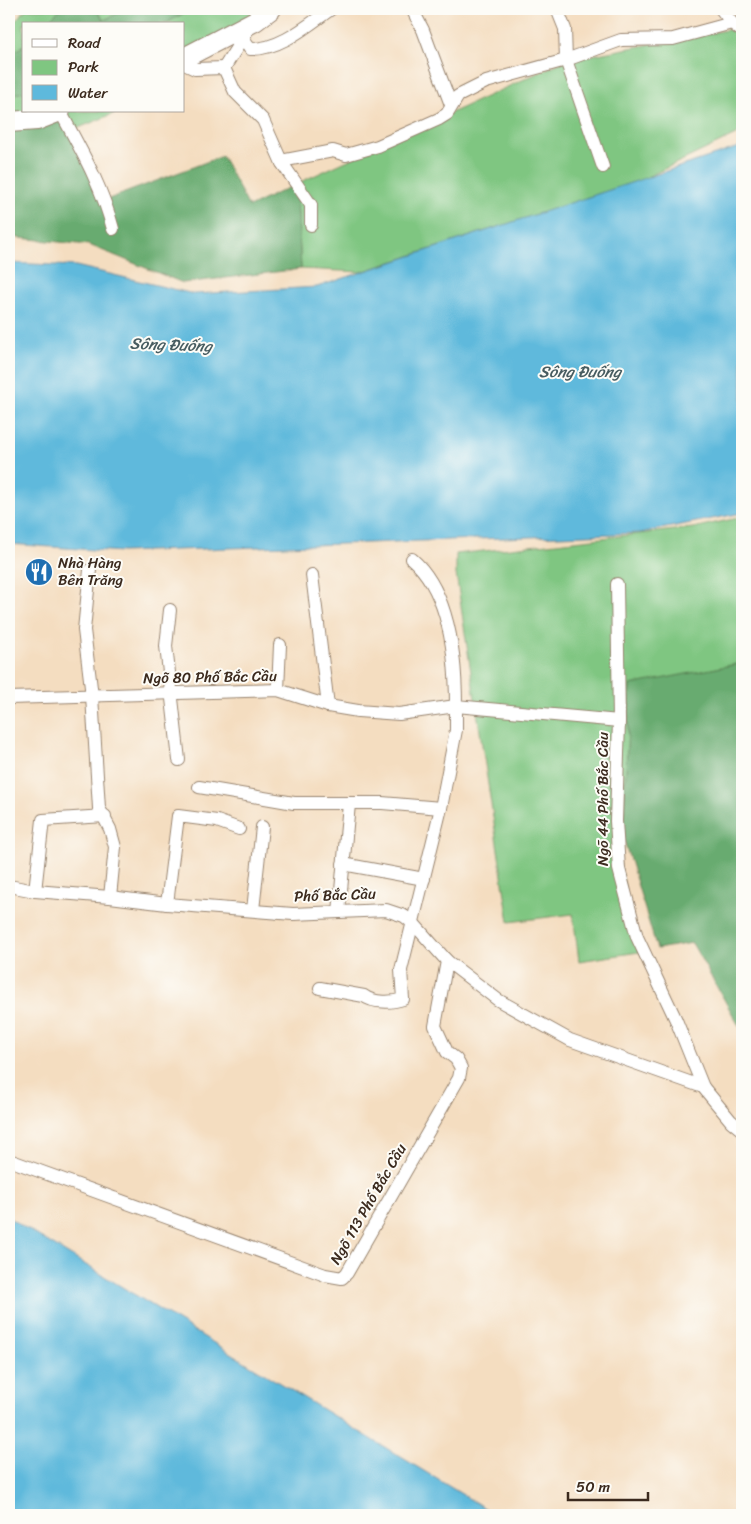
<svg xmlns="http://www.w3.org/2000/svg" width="751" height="1524" viewBox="0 0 751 1524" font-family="Sriracha,sans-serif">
  <rect width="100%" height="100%" fill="#fdfcf7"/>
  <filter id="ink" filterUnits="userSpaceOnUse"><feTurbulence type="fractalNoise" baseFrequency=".02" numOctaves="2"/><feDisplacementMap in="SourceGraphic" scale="10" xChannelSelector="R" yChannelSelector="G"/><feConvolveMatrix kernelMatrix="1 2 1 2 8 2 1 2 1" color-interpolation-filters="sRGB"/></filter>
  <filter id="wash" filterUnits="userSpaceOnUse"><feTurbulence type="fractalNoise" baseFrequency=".0096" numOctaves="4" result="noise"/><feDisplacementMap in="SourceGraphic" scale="20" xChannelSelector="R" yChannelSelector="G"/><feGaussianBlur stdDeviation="1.12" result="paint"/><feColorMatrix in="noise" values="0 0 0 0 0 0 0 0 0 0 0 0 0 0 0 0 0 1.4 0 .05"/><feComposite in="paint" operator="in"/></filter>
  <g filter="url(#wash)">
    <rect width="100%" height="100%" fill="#f4ddc0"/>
    <!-- green -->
    <g fill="#7fc681" stroke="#5d7850">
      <path d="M26,9h34l-15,15h-21v21l-5,4 -10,3v-24z"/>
      <path d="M96,9h31l-23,11z"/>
      <path d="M191,9h80l-87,49v-34h-19z"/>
      <path d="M742,27v105l-101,48 -280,92 -60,-3 -5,-85 270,-124z"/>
      <path d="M24,92v19l-15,11v-27z"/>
      <path d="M60,111h60l-49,20z"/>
      <path d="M742,517v146l-112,23 -7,151 -9,3 25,112 -60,9 -6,-47 -64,8 -53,-348v-20l237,-26z"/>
    </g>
    <!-- forest -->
    <g fill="#67ab6f" stroke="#516a46">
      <path d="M60,9h36l8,11 23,-11h64l-26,15h-120z"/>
      <path d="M24,45v47l-15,3v-43l10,-3z"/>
      <path d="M60,111l46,89 116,-44 27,51 47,-23 5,85 -118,14 -94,-38 -80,-8v-115z"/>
      <path d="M742,663v368l-50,-88 -35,6 -34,-112 7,-152z"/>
    </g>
    <!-- water -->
    <g fill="#5eb9dc" stroke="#4c727d">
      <path d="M742,146v367l-102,20 -518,19 -113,-8v-281l67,3 118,28 123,-7z"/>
      <path d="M9,1218l487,297h-487z"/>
    </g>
  </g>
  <g filter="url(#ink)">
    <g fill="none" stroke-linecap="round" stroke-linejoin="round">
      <defs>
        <g id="street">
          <path d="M412,9l11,21 28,75"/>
          <path d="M557,9l8,20 1,31 37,107"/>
          <path d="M721,9l11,14"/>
          <path d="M243,39l7,10c30,1 58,-24 81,-40"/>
          <path d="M184,64l11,5 29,-1 11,24 28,28 19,43 29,42v20"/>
          <path d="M224,68l22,-35"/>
          <path d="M60,111c21,39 42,75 53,118"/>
          <path d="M282,163l4,-3 47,-9 13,4 32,-9 61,-27 8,-5 11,-18 28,-14 80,-22 55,-20 52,-1 59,-16 7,6 3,-2"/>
          <path d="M412,559c38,33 44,100 44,147l163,15"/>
          <path d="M90,570l-6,60 8,66 7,112 11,21 5,18 -5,50"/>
          <path d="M312,575l16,131"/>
          <path d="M617,584l2,137 -3,100 3,48 18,68 39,83 27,67"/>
          <path d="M170,610l-4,36 13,114"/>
          <path d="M278,690l2,-45"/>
          <path d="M9,698l269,-8 50,16 30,5 41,3 57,-8v24l-15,78 -40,162 2,29c-11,4 -30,4 -39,-3l-44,-8"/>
          <path d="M199,787l95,16h88l59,5"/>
          <path d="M343,864l81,15"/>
          <path d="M9,886l26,5 75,6 57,7 126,10 93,-4 18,6 10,8 33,37 51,39 72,40 133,47 28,34 11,9"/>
          <path d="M35,891l8,-71 62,-4"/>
          <path d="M167,904l11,-88 39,5 22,8"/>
          <path d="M253,910l9,-83"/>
          <path d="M339,912l10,-108"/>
          <path d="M9,1160l316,115 17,3 5,-5 112,-195 2,-10 -5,-9 -9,-7 -12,-26 12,-65"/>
        </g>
        <g id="primary">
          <path d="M184,58l71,-37 16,-12"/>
          <path d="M9,122l28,-2 23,-9"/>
        </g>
      </defs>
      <!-- street casing -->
      <use href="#street" stroke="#98846f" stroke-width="14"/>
      <!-- primary casing -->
      <use href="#primary" stroke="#98846f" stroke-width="22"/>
      <!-- street -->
      <use href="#street" stroke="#fff" stroke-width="12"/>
      <!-- primary -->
      <use href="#primary" stroke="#fff" stroke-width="20"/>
    </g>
  </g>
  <!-- icons -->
  <defs>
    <symbol id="restaurant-disc" viewBox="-11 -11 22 22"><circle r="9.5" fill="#1f6fb2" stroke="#fdfcf7"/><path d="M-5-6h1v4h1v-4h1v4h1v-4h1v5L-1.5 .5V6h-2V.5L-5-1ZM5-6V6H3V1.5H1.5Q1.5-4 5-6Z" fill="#fff"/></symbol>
  </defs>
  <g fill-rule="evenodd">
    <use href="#restaurant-disc" x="23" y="556" width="32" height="32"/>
  </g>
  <g text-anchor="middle" stroke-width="4" stroke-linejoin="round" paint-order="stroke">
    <!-- poi labels -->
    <g font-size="15" fill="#3b2a1e" stroke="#fdfcf7" text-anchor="start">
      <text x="58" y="568">Nhà Hàng<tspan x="58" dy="17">Bên Trăng</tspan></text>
    </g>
    <!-- street labels -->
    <g font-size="15" fill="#3b2a1e" stroke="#fdfcf7">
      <text transform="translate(210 677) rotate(-1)" y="5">Ngõ 80 Phố Bắc Cầu</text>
      <text transform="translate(603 799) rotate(-90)" y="5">Ngõ 44 Phố Bắc Cầu</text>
      <text transform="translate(335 895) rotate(-2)" y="5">Phố Bắc Cầu</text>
      <text transform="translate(368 1204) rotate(-60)" y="5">Ngõ 113 Phố Bắc Cầu</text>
    </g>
    <!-- water labels -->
    <g font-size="16" font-style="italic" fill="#475c60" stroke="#fdfcf7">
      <text transform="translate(171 344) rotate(2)" y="6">Sông Đuống</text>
      <text x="580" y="377">Sông Đuống</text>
    </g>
  </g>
  <!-- margin -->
  <rect width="751" height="1524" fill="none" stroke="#fdfcf7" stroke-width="30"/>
  <!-- legend -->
  <rect x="22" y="22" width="162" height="90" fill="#fdfcf7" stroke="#afa8a0"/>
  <rect x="32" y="39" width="25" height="8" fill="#ffffff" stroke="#afa8a0"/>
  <text x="68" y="48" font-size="15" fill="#3b2a1e">Road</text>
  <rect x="32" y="60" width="25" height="15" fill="#7fc681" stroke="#afa8a0"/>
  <text x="68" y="72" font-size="15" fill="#3b2a1e">Park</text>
  <rect x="32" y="85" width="25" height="15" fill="#5eb9dc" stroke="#afa8a0"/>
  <text x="68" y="98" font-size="15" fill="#3b2a1e">Water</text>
  <!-- scale -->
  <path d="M568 1492v8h80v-8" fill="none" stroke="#3b2a1e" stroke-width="2.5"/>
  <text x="576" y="1492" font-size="15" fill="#3b2a1e" stroke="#fdfcf7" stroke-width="4" paint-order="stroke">50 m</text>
</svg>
